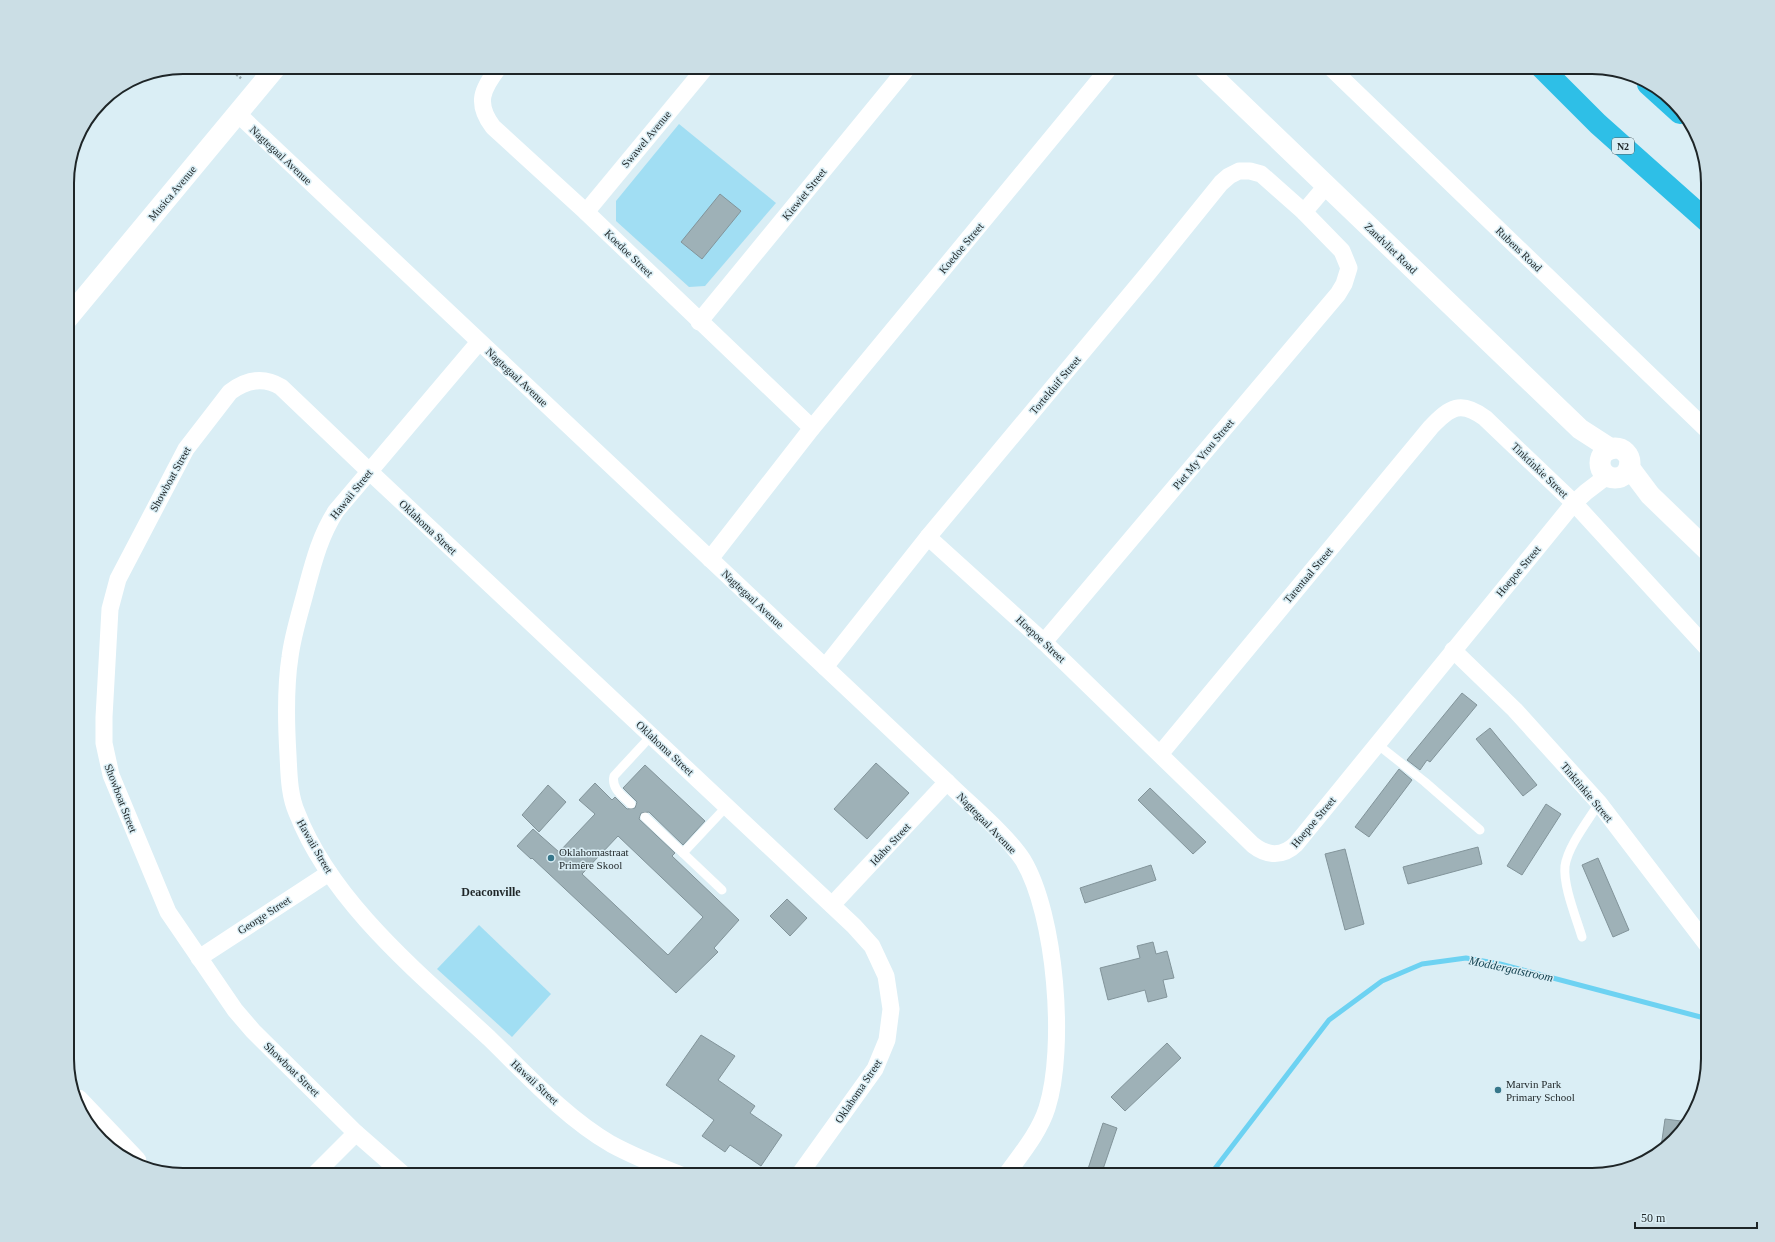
<svg xmlns="http://www.w3.org/2000/svg" width="1775" height="1242" viewBox="0 0 1775 1242" font-family="Georgia,serif">
  <rect width="100%" height="100%" fill="#daeef5"/>
  <!-- green -->
  <g fill="#a1def3">
    <path d="M679,124l97,79 -71,83 -16,1 -73,-66v-20z"/>
    <path d="M479,925l72,69 -39,43 -75,-68z"/>
  </g>
  <g fill="none" stroke-linecap="round" stroke-linejoin="round">
    <!-- stream -->
    <path stroke="#6dd2f2" stroke-width="5" d="M1210,1175l119,-155 53,-39 40,-17 44,-6 34,6 208,55"/>
  </g>
  <!-- building -->
  <g fill="#9eb1b7" stroke="#82949a" fill-rule="evenodd">
    <path d="M720,194l21,17 -39,48 -21,-17z"/>
    <path d="M1462,693l15,12 -47,57 -3,-2 -7,10 -13,-10z"/>
    <path d="M1490,728l47,57 -14,11 -47,-57z"/>
    <path d="M876,763l33,30 -42,46 -33,-30z"/>
    <path d="M645,765l60,56 -22,24 -34,-33 -8,1 -2,6 36,34 -3,3 67,64 -25,28 4,4 -42,41 -144,-135 -1,1 -14,-13 16,-17 26,23 36,-38 -16,-14 16,-17 17,17 3,-3 12,12 8,-1 2,-6 -14,-14zM618,836l85,81 -35,38 -86,-81z"/>
    <path d="M1399,769l13,11 -43,57 -14,-10z"/>
    <path d="M548,785l18,17 -27,30 -17,-17z"/>
    <path d="M1150,788l56,54 -13,12 -55,-54z"/>
    <path d="M1546,804l15,10 -39,61 -15,-9z"/>
    <path d="M1478,847l4,17 -74,20 -5,-17z"/>
    <path d="M1345,849l19,75 -19,6 -20,-76z"/>
    <path d="M1598,858l31,72 -16,7 -31,-72z"/>
    <path d="M1151,865l5,15 -71,23 -5,-15z"/>
    <path d="M787,899l20,19 -17,18 -20,-20z"/>
    <path d="M1153,942l3,12 11,-3 7,27 -11,2 4,17 -19,5 -3,-12 -37,10 -8,-32 40,-10 -3,-12z"/>
    <path d="M701,1035l34,21 -17,24 37,26 -5,7 32,22 -21,31 -31,-21 -5,7 -23,-16 12,-16 -48,-35z"/>
    <path d="M1167,1043l14,15 -56,53 -14,-14z"/>
    <path d="M1665,1119l24,3 -28,25z"/>
    <path d="M1103,1123l14,5 -16,47h-15z"/>
  </g>
  <g fill="none" stroke-linecap="round" stroke-linejoin="round">
    <!-- path -->
    <path stroke="#95a4a9" stroke-width="2.5" stroke-dasharray="2 2" stroke-linecap="butt" d="M227,67l15,12"/>
    <!-- service -->
    <g stroke="#fff" stroke-width="9">
      <path d="M1377,744l48,38 55,48"/>
      <path d="M631,804c-8,-8 -20,-15 -17,-28l37,-40"/>
      <path d="M645,817l77,73"/>
      <path d="M683,853l44,-47"/>
      <path d="M1582,937c-6,-20 -19,-51 -17,-71 3,-20 23,-45 34,-63"/>
    </g>
    <!-- minor -->
    <g stroke="#fff" stroke-width="17">
      <path d="M499,67c-17,22 -24,36 -6,60l93,85 226,216"/>
      <path d="M1330,67l378,364"/>
      <path d="M238,114l709,668c22,22 60,53 76,78 33,55 43,188 24,248 -8,25 -26,46 -41,67"/>
      <path d="M586,212l120,-145"/>
      <path d="M1304,212l22,-26"/>
      <path d="M699,322l209,-255"/>
      <path d="M479,342l-143,169c-15,23 -22,49 -29,75 -6,24 -14,47 -17,71 -5,32 -4,65 -2,98 1,19 1,40 9,58 35,90 123,161 192,225 38,37 76,79 122,106 22,12 47,22 70,31"/>
      <path d="M928,537l116,105 209,203c14,11 30,12 43,-1l278,-341 12,-11 21,-16"/>
      <path d="M710,559l102,-131 298,-361"/>
      <path d="M1453,650l62,60 84,93 109,143"/>
      <path d="M825,667l103,-130 221,-265 72,-89 8,-7 10,-5h11l11,3 43,38 38,39 7,17 -5,16 -6,10 -294,348"/>
      <path d="M1161,753l270,-326c19,-20 30,-27 54,-9l89,85 134,146"/>
      <path d="M832,905l115,-123"/>
      <path d="M199,958l130,-85"/>
      <path d="M314,1175l42,-42"/>
      <path d="M404,1175l-48,-42 -103,-102 -18,-21 -67,-98 -57,-137 -7,-32v-26l6,-108 8,-30 68,-130 44,-57c16,-12 33,-16 51,-5l88,84 485,455 18,20 14,30 5,33 -4,31 -12,29 -76,106"/>
    </g>
    <!-- tertiary -->
    <g stroke="#fff" stroke-width="21">
      <path d="M1203,67l377,362 31,20"/>
      <path d="M67,319l209,-252"/>
      <circle cx="1615" cy="463" r="15"/>
      <path d="M1629,467l21,28 58,56"/>
      <path d="M78,1100l58,61"/>
    </g>
    <!-- motorway -->
    <g stroke="#2ebfe7" stroke-width="22">
      <path d="M1541,67l57,57 110,98"/>
      <path d="M1648,84l32,29"/>
    </g>
  </g>
  <!-- markers -->
  <g fill="#37778b" stroke="#daeef5" stroke-width="1.5">
    <circle cx="551" cy="858" r="4"/>
    <circle cx="1498" cy="1090" r="4"/>
  </g>
  <g text-anchor="middle" stroke-width="3" stroke-linejoin="round" paint-order="stroke">
    <!-- shield labels -->
    <rect fill="#daeef5" stroke="#566165" stroke-width="1" x="1612" y="138" width="22" height="16" rx="3"/>
    <g font-size="10" font-weight="bold" fill="#1e2527">
      <text x="1623" y="150">N2</text>
    </g>
    <!-- street labels -->
    <g font-size="11" fill="#1e2527" stroke="#daeef5">
      <text transform="translate(646 139) rotate(-50)" y="4">Swawel Avenue</text>
      <text transform="translate(281 155) rotate(43)" y="4">Nagtegaal Avenue</text>
      <text transform="translate(172 193) rotate(-50)" y="4">Musica Avenue</text>
      <text transform="translate(804 194) rotate(-51)" y="4">Kiewiet Street</text>
      <text transform="translate(961 248) rotate(-50)" y="4">Koedoe Street</text>
      <text transform="translate(1391 248) rotate(44)" y="4">Zandvliet Road</text>
      <text transform="translate(1519 249) rotate(44)" y="4">Rubens Road</text>
      <text transform="translate(629 253) rotate(44)" y="4">Koedoe Street</text>
      <text transform="translate(517 377) rotate(43)" y="4">Nagtegaal Avenue</text>
      <text transform="translate(1055 385) rotate(-50)" y="4">Tortelduif Street</text>
      <text transform="translate(1203 454) rotate(-50)" y="4">Piet My Vrou Street</text>
      <text transform="translate(1540 470) rotate(44)" y="4">Tinktinkie Street</text>
      <text transform="translate(170 479) rotate(-61)" y="4">Showboat Street</text>
      <text transform="translate(351 494) rotate(-51)" y="4">Hawaii Street</text>
      <text transform="translate(428 527) rotate(43)" y="4">Oklahoma Street</text>
      <text transform="translate(1518 571) rotate(-50)" y="4">Hoepoe Street</text>
      <text transform="translate(1308 575) rotate(-50)" y="4">Tarentaal Street</text>
      <text transform="translate(753 599) rotate(43)" y="4">Nagtegaal Avenue</text>
      <text transform="translate(1041 639) rotate(43)" y="4">Hoepoe Street</text>
      <text transform="translate(665 748) rotate(43)" y="4">Oklahoma Street</text>
      <text transform="translate(1587 792) rotate(50)" y="4">Tinktinkie Street</text>
      <text transform="translate(121 798) rotate(69)" y="4">Showboat Street</text>
      <text transform="translate(1313 822) rotate(-50)" y="4">Hoepoe Street</text>
      <text transform="translate(987 823) rotate(46)" y="4">Nagtegaal Avenue</text>
      <text transform="translate(890 844) rotate(-47)" y="4">Idaho Street</text>
      <text transform="translate(315 846) rotate(60)" y="4">Hawaii Street</text>
      <text transform="translate(264 915) rotate(-33)" y="4">George Street</text>
      <text transform="translate(292 1069) rotate(44)" y="4">Showboat Street</text>
      <text transform="translate(535 1082) rotate(43)" y="4">Hawaii Street</text>
      <text transform="translate(858 1091) rotate(-56)" y="4">Oklahoma Street</text>
    </g>
    <!-- poi labels -->
    <g font-size="11" fill="#1e2527" stroke="#daeef5" text-anchor="start">
      <text x="559" y="856">Oklahomastraat<tspan x="559" dy="13">Primêre Skool</tspan></text>
      <text x="1506" y="1088">Marvin Park<tspan x="1506" dy="13">Primary School</tspan></text>
    </g>
    <!-- neighbourhood labels -->
    <g font-size="12" font-weight="bold" fill="#1e2527" stroke="#daeef5">
      <text x="491" y="896">Deaconville</text>
    </g>
    <!-- water labels -->
    <g font-size="12" font-style="italic" fill="#13414f" stroke="#daeef5">
      <text transform="translate(1511 969) rotate(12)" y="4">Moddergatstroom</text>
    </g>
  </g>
  <!-- crop -->
  <path d="M0 0H1775V1242H0ZM183 74H1592A109 109 0 0 1 1701 183V1059A109 109 0 0 1 1592 1168H183A109 109 0 0 1 74 1059V183A109 109 0 0 1 183 74Z" fill="#cbdee5" fill-rule="evenodd"/>
  <path fill="none" stroke="#1e2527" stroke-width="2" d="M183 74H1592A109 109 0 0 1 1701 183V1059A109 109 0 0 1 1592 1168H183A109 109 0 0 1 74 1059V183A109 109 0 0 1 183 74Z"/>
  <!-- scale -->
  <path d="M1635 1222v6h122v-6" fill="none" stroke="#1e2527" stroke-width="2"/>
  <text x="1641" y="1222" font-size="12" fill="#1e2527" stroke="#daeef5" stroke-width="3" paint-order="stroke">50 m</text>
</svg>
